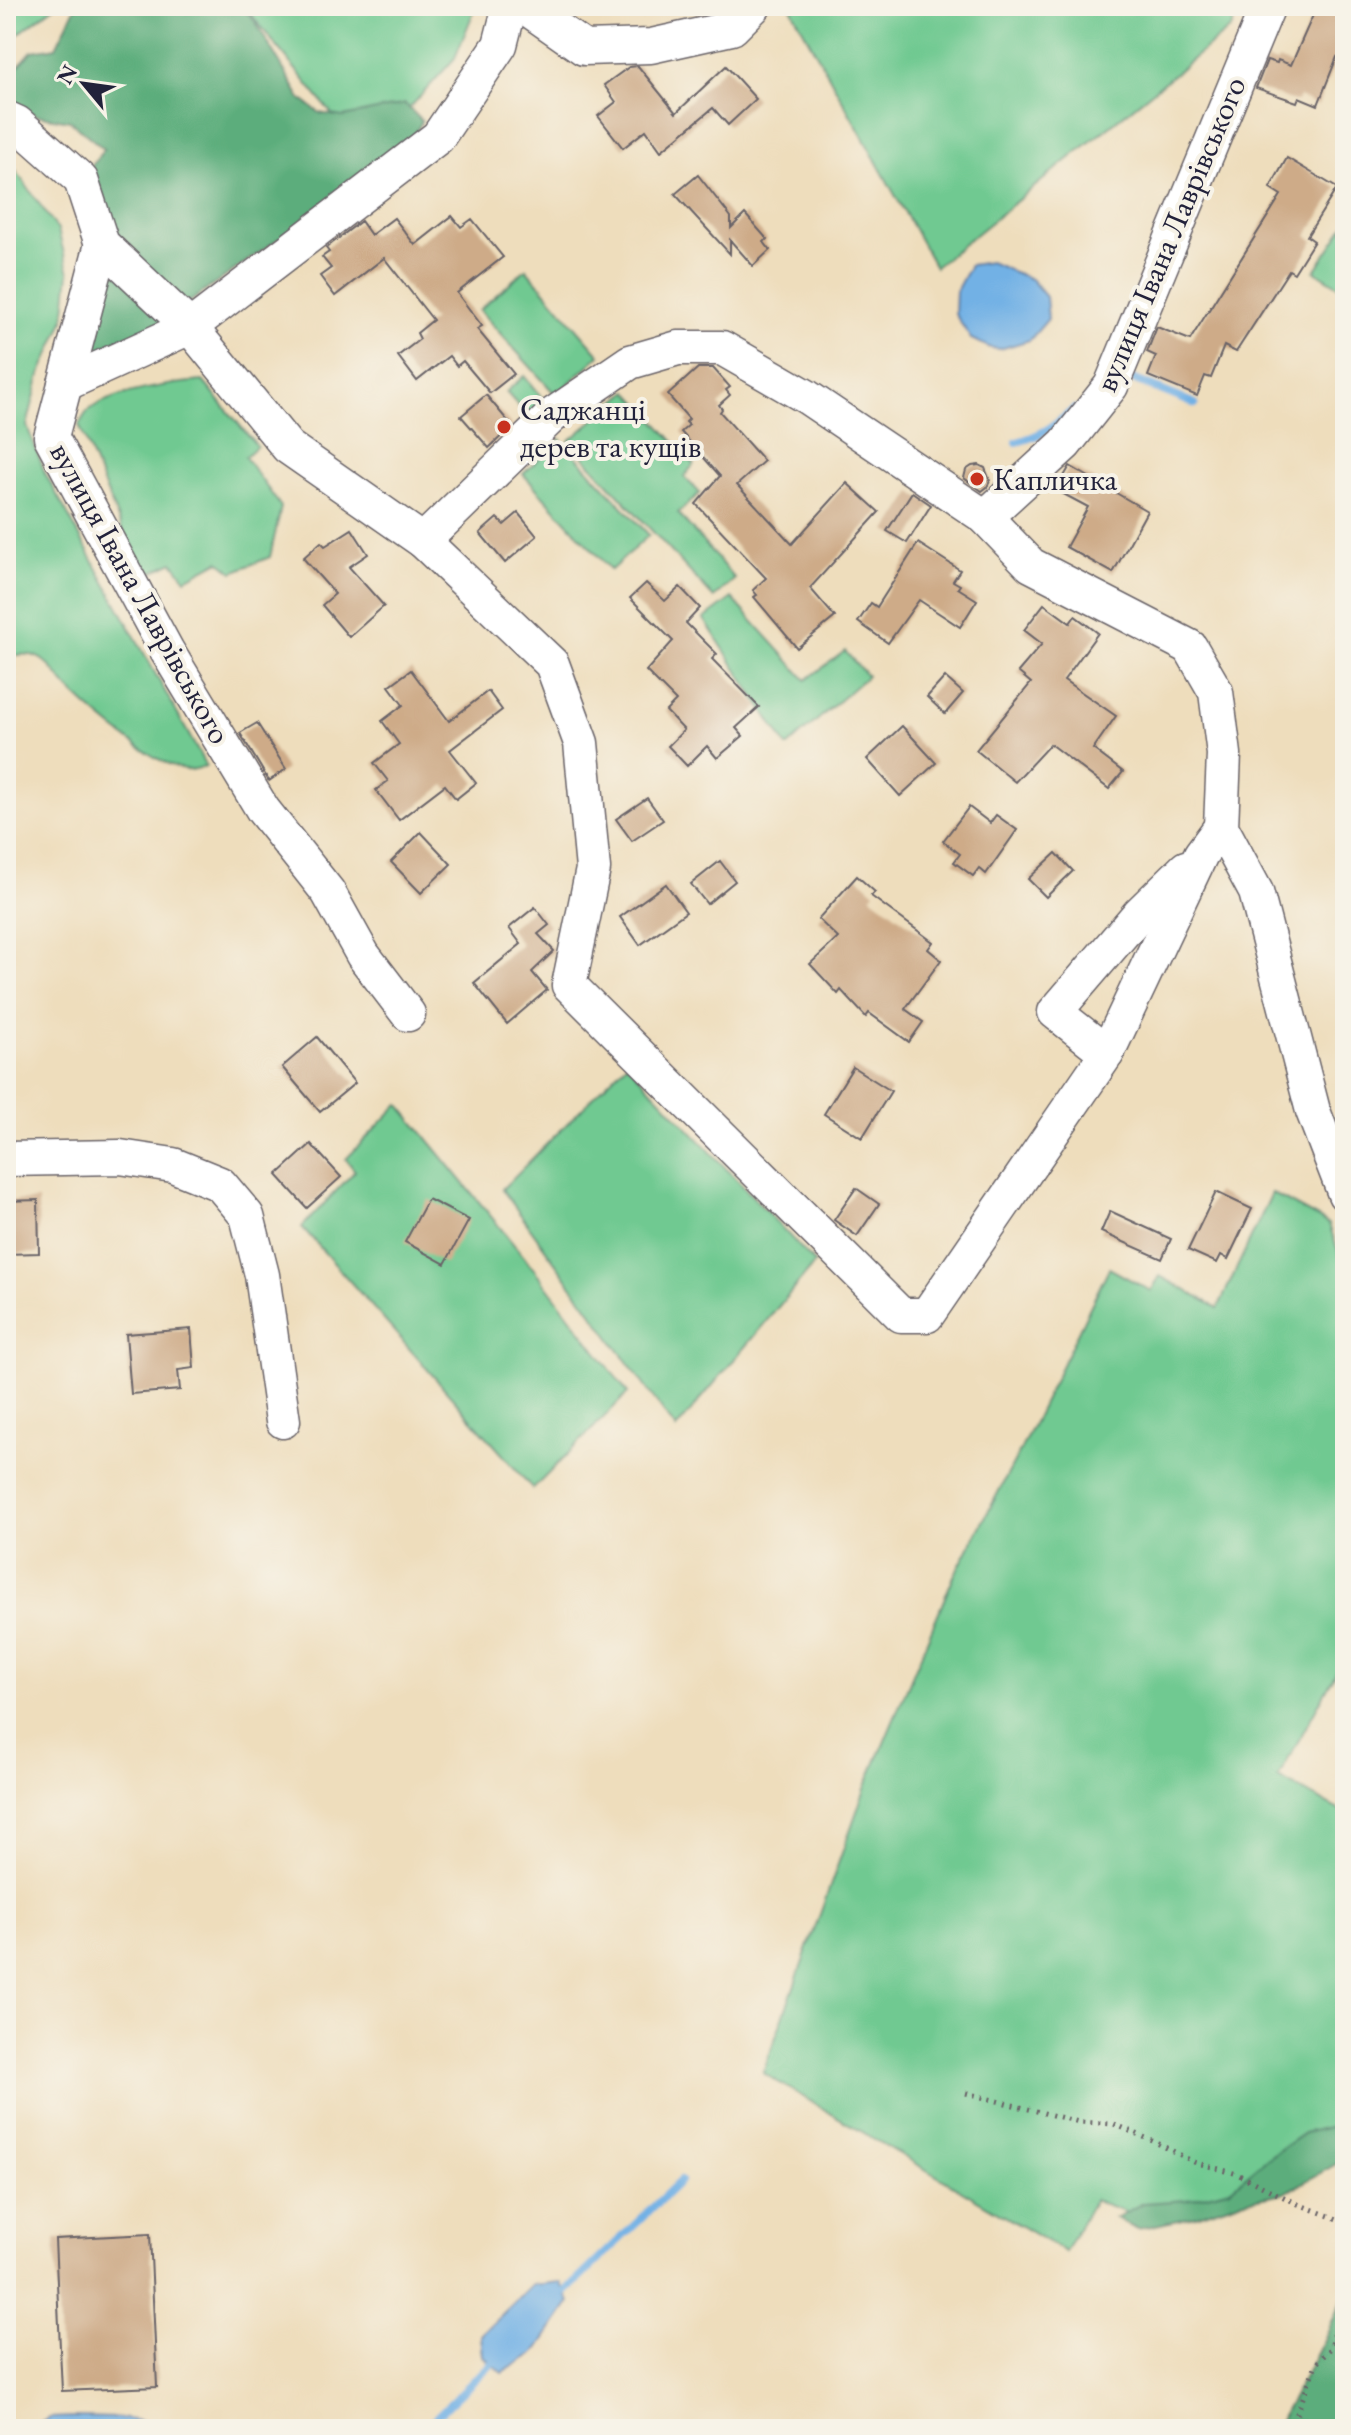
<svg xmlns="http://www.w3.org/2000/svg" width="1351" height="2435" viewBox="0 0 1351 2435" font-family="'EB Garamond',serif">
  <rect width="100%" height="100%" fill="#f7f3e8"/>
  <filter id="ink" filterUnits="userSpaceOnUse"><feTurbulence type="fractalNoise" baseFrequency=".0125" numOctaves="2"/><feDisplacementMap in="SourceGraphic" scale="16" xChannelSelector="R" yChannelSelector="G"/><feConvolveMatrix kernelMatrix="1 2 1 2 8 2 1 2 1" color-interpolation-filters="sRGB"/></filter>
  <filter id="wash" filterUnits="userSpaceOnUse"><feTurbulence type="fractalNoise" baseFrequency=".006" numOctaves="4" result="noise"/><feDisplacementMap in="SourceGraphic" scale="32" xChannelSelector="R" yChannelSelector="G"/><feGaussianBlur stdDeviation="1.8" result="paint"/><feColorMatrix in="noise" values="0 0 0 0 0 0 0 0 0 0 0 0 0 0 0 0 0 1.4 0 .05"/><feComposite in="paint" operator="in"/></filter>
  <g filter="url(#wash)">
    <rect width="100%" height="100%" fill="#eeddbc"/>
    <!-- green -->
    <g fill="#6fc991" stroke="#487666" stroke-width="2">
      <path d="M6,6h49l-38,29 -11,-4z"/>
      <path d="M244,6h232l-21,52 -47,52 -59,25z"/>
      <path d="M790,6h451l-10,22 -296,239z"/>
      <path d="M6,157l52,73 11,43 -5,48 -25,57 -12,48 18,47 161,293c-6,2 -12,4 -18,4 -35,-5 -91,-54 -117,-79 -12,-11 -22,-33 -40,-36 -8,-2 -18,1 -25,1z"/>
      <path d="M1345,225v65l-30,-19z"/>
      <path d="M526,269l74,86 -44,40 -77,-85z"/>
      <path d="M524,376l24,29 -17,15 -25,-28z"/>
      <path d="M203,381l54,65 -12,11 36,50 -11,50 -37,15 -14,-11 -33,18 -13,-17 -27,13 -24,-46 -43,-104c3,-5 6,-12 11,-16 25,-17 82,-26 113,-28z"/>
      <path d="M628,391l66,73 -10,13 16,16 -22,20 57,66 -21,19 -145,-157z"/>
      <path d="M560,439l89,96 -38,35 -88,-96z"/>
      <path d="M732,598l74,82 39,-29 22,25 -80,71 -83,-128z"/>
      <path d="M627,1063l188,200 -139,166 -174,-240z"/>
      <path d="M399,1104l135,165 94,124 -95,96 -231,-262 53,-56 -9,-12z"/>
      <path d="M1272,1193l57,31 16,48v384l-67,122 67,35v343l-190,66 -61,-22 -29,52 -302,-179 103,-287 87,-208 66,-125 90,-185 42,23 9,-15 58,32z"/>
    </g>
    <!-- forest -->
    <g fill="#5bad7b" stroke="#3e685b" stroke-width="2">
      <path d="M76,6h165l14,15 46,78 19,14 23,4 62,-13 17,17 -14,26 -224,159 -10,27 -87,29 22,-112 -3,-48 -15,-35 13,-18 -34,-28 -64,-11v-30l26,-29 24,-4z"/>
      <path d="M1345,2123v36l-60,34 -45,8 -44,15 -58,13 -23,-11 28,-15 44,-3 43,-11 36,-30 38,-26z"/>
      <path d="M1345,2293v136h-70l48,-87z"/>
    </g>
    <!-- water -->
    <g fill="#72b1e5" stroke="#4a6a90" stroke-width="2">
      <path d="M990,262l41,17 15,18 2,22 -18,21 -30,9 -9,-1 -20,-9 -16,-25 1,-23 14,-26z"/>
      <path d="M560,2282l10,20 -35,51 -33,20 -19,-17 -2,-21 51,-50z"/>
      <path d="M73,2417l45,1 22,3 1,8h-104l1,-5 12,-6z"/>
    </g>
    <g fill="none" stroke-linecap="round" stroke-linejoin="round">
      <!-- stream -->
      <g stroke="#72b1e5" stroke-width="8">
        <path d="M1130,378l65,26"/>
        <path d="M1017,442c26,-7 37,-16 57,-33"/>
        <path d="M557,2300l123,-119"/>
        <path d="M424,2429l74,-72"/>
        <path d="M1334,2429l11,-18"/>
      </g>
    </g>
    <g id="blocks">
      <!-- building -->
      <g fill="#ceab88">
        <path d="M1317,6l28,13v42l-8,-4 -19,48 -19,-8 -2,5 -41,-14 11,-28 10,3 1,-3 13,5z"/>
        <path d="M638,66l38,47 50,-47 30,33 -28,26 -15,-17 -52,43 -15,-21 -23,18 -25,-32 18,-14 -12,-17 25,-18z"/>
        <path d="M1287,158l50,30 -30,48 7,5 -20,32 -5,-3 -53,82 -12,-6 -13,32 -6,-2 -8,20 -49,-20 8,-20 -9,-4 10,-25 33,13 91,-145 -11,-7z"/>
        <path d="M698,175l33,42v11l14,-14 22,25 -3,3 6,8 -17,16 -23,-26v14l-55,-60z"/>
        <path d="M452,216l9,11 11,-8 31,38 -46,36 25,33 -5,3 37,45 -24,19 -27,-32 -6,5 -8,-10 -32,25 -19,-25 22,-17 -3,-6 16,-13 -49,-62 -49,38 -15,-20 11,-8 -9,-11 7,-5 -3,-4 35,-27 10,14 23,-17 21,27z"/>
        <path d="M698,368h15l17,19 -4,3 4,5 -11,10 3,4 -2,3 44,49 -27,24 55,59 55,-61 32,29 -69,76 25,29 -38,31 -43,-51 3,-2 -4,-5 13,-12 -70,-74 24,-28 -39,-44 8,-7 -3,-3 3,-3 -21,-24z"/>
        <path d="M486,395l26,31 -23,22 -28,-32z"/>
        <path d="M979,465l6,3 5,13 -3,6 -5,4 -18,-13 2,-8 6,-4z"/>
        <path d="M1070,466l77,45 -34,62 -47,-26 22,-40 -32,-17z"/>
        <path d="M912,492l19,13 -24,38 -20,-12z"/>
        <path d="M518,513l19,23 -32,27 -25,-30 17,-15 7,7z"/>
        <path d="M352,529l16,25 -19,13 35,39 -35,31 -27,-32 13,-11 -32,-36 18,-16 4,4z"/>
        <path d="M918,543l42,27 -7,11 7,4 -2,3 19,12 -17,27 -41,-27 -31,43 -30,-21 13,-19 6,4z"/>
        <path d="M646,583l19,18 15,-14 20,21 -14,15 31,31 -5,5 47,48 -23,21 7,8 -26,22 -10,-12 -20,20 -19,-20 16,-16 -18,-19 10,-10 -30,-30 27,-30 -43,-43z"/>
        <path d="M1044,604l26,19 5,-7 23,17 -34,47 52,36 -23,33 30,23 -14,17 -59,-45 -35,38 -39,-32 55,-67 -13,-11 24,-28 -18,-14z"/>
        <path d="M411,670l38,51 39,-30 14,19 -52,40 26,33 -20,16 -11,-14 -46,35 -23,-30 12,-9 -14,-18 25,-19 -17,-23 21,-16 -14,-19z"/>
        <path d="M945,677l18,16 -18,21 -18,-17z"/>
        <path d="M257,723l29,46 -17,12 -29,-48z"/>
        <path d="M902,726l34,37 -36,33 -33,-37z"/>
        <path d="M647,798l16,22 -31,21 -16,-22z"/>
        <path d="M969,807l21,16 6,-8 21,15 -31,44 -7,-6 -6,8 -19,-14 6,-8 -17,-13z"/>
        <path d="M421,832l30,32 -30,29 -30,-31z"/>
        <path d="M1056,853l17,18 -27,26 -18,-18z"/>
        <path d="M720,861l15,20 -28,23 -16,-20z"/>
        <path d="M857,876l18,16 -4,4 62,46 -5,7 13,11 -36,49 18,13 -14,20 -40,-29 -3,4 -25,-27 -3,4 -28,-30 28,-26 -20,-19z"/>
        <path d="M666,884l20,28 -46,33 -20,-28z"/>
        <path d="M535,907l14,18 -11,9 16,17 -22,21 15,18 -40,34 -33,-41 47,-39 -12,-16z"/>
        <path d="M317,1037l38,46 -35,29 -38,-45z"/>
        <path d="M853,1067l38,24 -29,47 -38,-24z"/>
        <path d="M311,1144l30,33 -34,31 -30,-33z"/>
        <path d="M856,1188l23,16 -22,32 -23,-16z"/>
        <path d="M1216,1192l36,17 -24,50 -7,-4 -4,8 -29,-13z"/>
        <path d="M428,1199l41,21 -24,44 -40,-22z"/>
        <path d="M38,1200l1,53 -33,1v-53z"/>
        <path d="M1110,1211l61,28 -9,20 -61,-27z"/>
        <path d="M191,1329l3,39 -16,2 2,20 -49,4 -5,-60z"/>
        <path d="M150,2234l7,153 -95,4 -7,-152z"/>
      </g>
    </g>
  </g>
  <g filter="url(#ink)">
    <use href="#blocks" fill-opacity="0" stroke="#696368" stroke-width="2"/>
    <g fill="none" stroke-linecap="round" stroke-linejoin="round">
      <defs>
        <g id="minor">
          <path d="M524,6l60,42 67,-2 81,-18 22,-22"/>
          <path d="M6,118l11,5 64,57 21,64 88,83 98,120 135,94 131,-127 76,-52 48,-14h44l85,49 178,120 46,48 159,82 26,45 8,62 -3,73 35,65 57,219 32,83"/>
          <path d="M102,244l-51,193 116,214 96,159 65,82 35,63 45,59"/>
          <path d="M65,384l125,-57 248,-190 62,-92 10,-39"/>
          <path d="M985,517l80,-73 46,-58 157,-380"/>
          <path d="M423,541l129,123 29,79 12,126 -24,116 332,330h26l180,-262 94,-199 20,-27"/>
          <path d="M1107,1053l-52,-41 84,-98 47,-46"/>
          <path d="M6,1159l114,-2 53,8 47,19 27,32 15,59 21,146"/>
        </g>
      </defs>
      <!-- minor casing -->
      <use href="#minor" stroke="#696368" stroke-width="37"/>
      <!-- path -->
      <g stroke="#696368" stroke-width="5" stroke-dasharray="2 6" stroke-linecap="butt">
        <path d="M966,2093l113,29 35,2 41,18 39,20 43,12 61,30 47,18"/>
        <path d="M1291,2429l25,-65 15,-16 12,-50 2,-35"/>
      </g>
      <!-- minor -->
      <use href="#minor" stroke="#fff" stroke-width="34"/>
    </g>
  </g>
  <!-- markers -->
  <g fill="#c8321e" stroke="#f7f3e8" stroke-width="3">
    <circle cx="504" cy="427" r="8"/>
    <circle cx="977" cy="479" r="8"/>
  </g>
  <g text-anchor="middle" stroke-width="8" stroke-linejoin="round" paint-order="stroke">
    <!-- street labels -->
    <g font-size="32" fill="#22223b" stroke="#f7f3e8">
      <text transform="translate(1170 234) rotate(-67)" y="11">вулиця Івана Лаврівського</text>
      <text transform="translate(141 593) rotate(61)" y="11">вулиця Івана Лаврівського</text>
    </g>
    <!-- poi labels -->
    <g font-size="32" fill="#22223b" stroke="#f7f3e8" text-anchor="start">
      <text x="520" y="420">Саджанці<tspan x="520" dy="37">дерев та кущів</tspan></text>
      <text x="993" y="490">Капличка</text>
    </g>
  </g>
  <!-- margin -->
  <rect width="1351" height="2435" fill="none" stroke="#f7f3e8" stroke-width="32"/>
  <!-- north arrow -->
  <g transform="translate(84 84) rotate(299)" stroke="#f7f3e8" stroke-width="6" paint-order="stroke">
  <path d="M0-6L14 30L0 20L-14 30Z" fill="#22223b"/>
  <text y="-12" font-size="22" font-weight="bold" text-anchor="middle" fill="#22223b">N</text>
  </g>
</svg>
